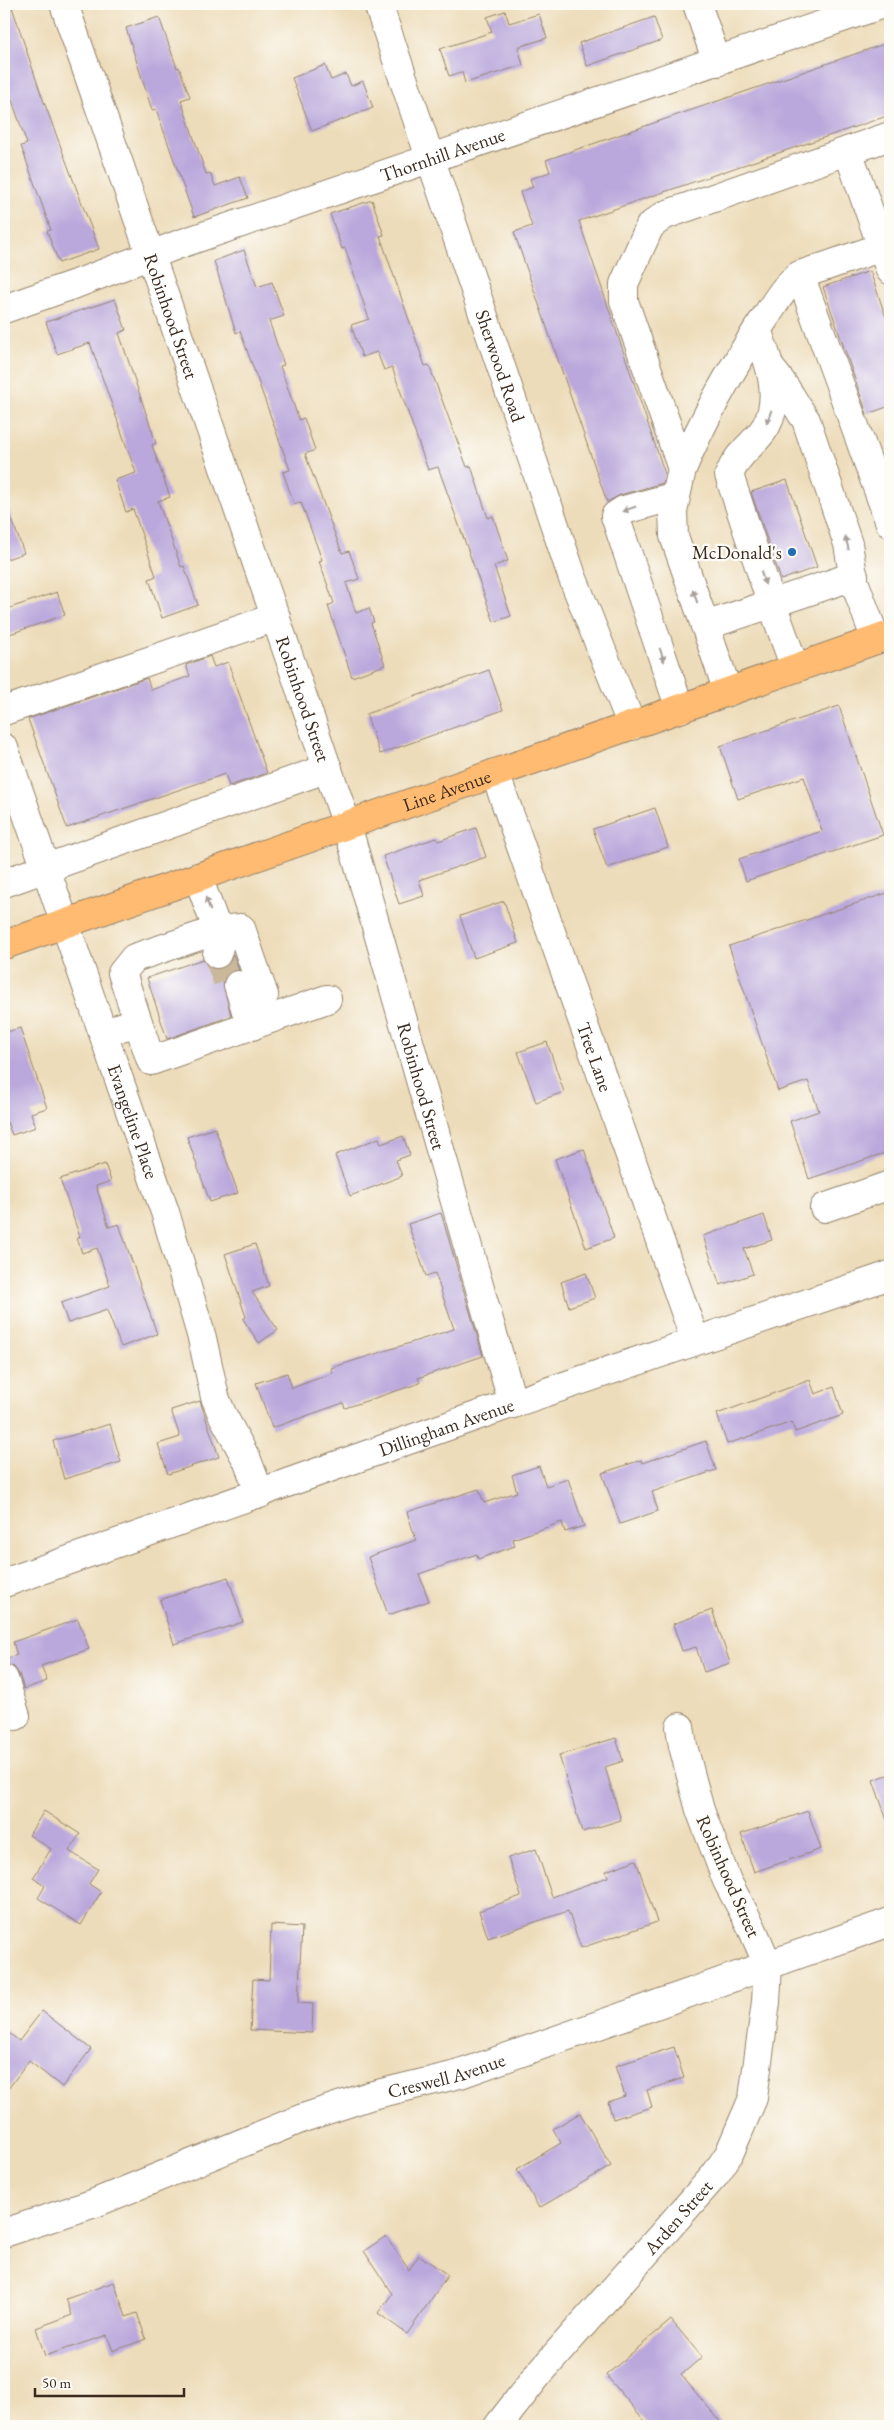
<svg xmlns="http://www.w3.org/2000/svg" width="894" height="2430" viewBox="0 0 894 2430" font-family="'EB Garamond',serif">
  <rect width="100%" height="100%" fill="#fdfcf7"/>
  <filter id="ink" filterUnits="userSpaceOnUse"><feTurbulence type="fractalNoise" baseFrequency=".02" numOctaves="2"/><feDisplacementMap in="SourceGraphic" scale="10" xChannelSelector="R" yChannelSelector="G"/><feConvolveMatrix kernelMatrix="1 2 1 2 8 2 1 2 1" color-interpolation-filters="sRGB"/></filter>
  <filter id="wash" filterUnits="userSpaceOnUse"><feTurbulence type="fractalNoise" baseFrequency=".0096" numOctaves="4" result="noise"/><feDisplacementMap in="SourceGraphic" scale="20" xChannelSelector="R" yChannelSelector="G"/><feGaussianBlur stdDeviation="1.12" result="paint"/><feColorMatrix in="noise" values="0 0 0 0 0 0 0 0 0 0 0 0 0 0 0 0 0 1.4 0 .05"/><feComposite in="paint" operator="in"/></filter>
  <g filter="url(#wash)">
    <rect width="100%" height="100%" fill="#eddcb9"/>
    <g id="blocks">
      <!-- building -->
      <g fill="#baa7dc">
        <path d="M4,4h7l30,90 58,155 -40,14 -12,-32 4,-1 -30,-84 6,-2 -23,-67z"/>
        <path d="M505,11l4,12 30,-9 8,24 -29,9 5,18 -58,18 -3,-11 -13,4 -9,-27 52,-17 -5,-15z"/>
        <path d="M159,17l18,51 2,-1 11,30 -9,3 25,74 4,-1 5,13 25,-9 8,21 -54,19 -38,-108 -4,1 -26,-82z"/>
        <path d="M654,17l8,23 -75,26 -8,-23z"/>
        <path d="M890,42v73l-311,106 86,253 -2,9 -43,12 -13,7 -93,-270 18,-6 -12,-34 13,-5 -3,-8 20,-7 -4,-12z"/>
        <path d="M325,65l6,15 15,-6 5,12 12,-5 10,27 -61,23 -20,-53z"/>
        <path d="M372,200l12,35 -4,1 45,130 4,-1 38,102 4,-1 17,52 5,-2 15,45 -14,5 17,50 -17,6 -56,-155 -10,3 -36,-103 -8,3 -7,-18 -15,5 -11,-32 18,-6 -24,-71 -3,1 -12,-35z"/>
        <path d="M244,250l13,37 15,-5 12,34 -15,5 15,44 -4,1 19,54 5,-2 11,32 -10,4 37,99 7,-2 10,28 -13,4 10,30 13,-5 5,14 -3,1 14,42 -33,12 -24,-71 6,-3 -15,-42 3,-1 -21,-58 -7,2 -11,-32 7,-2 -50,-139 -4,2 -22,-72z"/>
        <path d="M870,271l20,58v77l-23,8 -44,-127z"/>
        <path d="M115,299l11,31 -7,3 37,110 -4,2 18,52 -12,4 23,66 3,-1 14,39 -36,13 -13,-39 7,-3 -23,-67 -7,3 -11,-32 21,-7 -46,-130 -33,11 -11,-32z"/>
        <path d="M787,480l30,87 -36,13 -30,-88z"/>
        <path d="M6,503l18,50 -20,7v-56z"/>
        <path d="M57,592l8,23 -61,21v-26z"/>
        <path d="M210,656l4,11 14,-5 39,111 -38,13 -4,-12 -158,54 -39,-109 119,-41 4,12 39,-14 -4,-11z"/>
        <path d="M489,670l14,40 -123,44 -14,-40z"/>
        <path d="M839,706l44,129 -137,46 -7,-22 83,-28 -18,-54 -66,22 -18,-53z"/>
        <path d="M655,808l13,39 -61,21 -14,-39z"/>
        <path d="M476,828l10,29 -67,23 5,16 -25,8 -16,-48 53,-18 2,3z"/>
        <path d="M890,892v259l-81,28 -19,-58 29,-10 -11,-30 -30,10 -49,-145z"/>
        <path d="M504,901l14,42 -44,15 -14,-42z"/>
        <path d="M233,954l6,16 -12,4 -4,8 8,34 -64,23 -20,-61 56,-19 9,10h9l7,-4z"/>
        <path d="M20,1028l27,80 -16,5 5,14 -24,8 -5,-13 -3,1v-90z"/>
        <path d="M547,1042l17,50 -28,10 -18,-50z"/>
        <path d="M215,1128l23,65 -28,9 -23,-65z"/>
        <path d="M403,1136l7,19 -14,5 6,16 -52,20 -15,-41 44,-17 2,6z"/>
        <path d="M584,1149l30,89 -28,10 -31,-89z"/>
        <path d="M105,1164l6,17 -15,5 13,41 10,-3 38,110 -36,13 -14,-37 -39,13 -7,-20 49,-17 -13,-38 -15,5 -5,-15 3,-1 -20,-58z"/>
        <path d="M441,1213l42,143 -65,22 2,5 -75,25 -2,-5 -71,25 -16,-45 31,-10 5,15 41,-15 -2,-5 123,-39 -19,-56 -9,3 -18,-52z"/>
        <path d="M764,1215l8,25 -28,9 9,25 -33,11 -17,-49z"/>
        <path d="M255,1244l14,42 -17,6 26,38 -19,13 -16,-24 3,-2 -21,-63z"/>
        <path d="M586,1273l9,25 -26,9 -8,-25z"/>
        <path d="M810,1380l5,14 19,-7 9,28 -48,17 -3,-10 -65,22 -10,-30z"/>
        <path d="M200,1401l19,56 -51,17 -10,-30 22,-7 -9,-27z"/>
        <path d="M110,1424l11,38 -57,17 -11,-38z"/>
        <path d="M706,1441l10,29 -64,22 6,19 -38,13 -18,-51 39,-13 1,3z"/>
        <path d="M539,1466l7,20 22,-7 16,47 -19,6 -3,-10 -49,17 2,7 -37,13 -1,-5 -58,20 10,27 -41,14 -20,-58 48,-17 -9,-28 72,-23 5,14 33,-11 -5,-17z"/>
        <path d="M228,1577l15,45 -69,22 -14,-44z"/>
        <path d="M712,1610l18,53 -26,9 -8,-25 -14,4 -9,-27z"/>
        <path d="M78,1619l11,30 -48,17 6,15 -23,8 -5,-15 -5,-7 -8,-3 -1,-5 12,-4 -4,-13z"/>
        <path d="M616,1738l7,23 -18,6 16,53 -39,12 -23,-77z"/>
        <path d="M890,1774v49h-2l-15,-43z"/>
        <path d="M44,1811l36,23 -11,17 29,18 -9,15 12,8 -20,33 -43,-27 7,-12 -12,-8 18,-29 -22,-14z"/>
        <path d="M808,1811l13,38 -67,23 -13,-38z"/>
        <path d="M536,1849l16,48 56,-20 -2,-6 30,-11 21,62 -76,26 -13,-37 -80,27 -9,-27 42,-15 -13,-38z"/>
        <path d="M271,1925l31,2 -4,76 15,1 -1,29 -62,-3 3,-51 16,1z"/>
        <path d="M42,2011l49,38 -29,38 -33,-26 -25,33v-65l15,12z"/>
        <path d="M674,2047l10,31 -37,12 5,17 -39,12 -5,-17 17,-6 -10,-30z"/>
        <path d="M580,2113l31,53 -72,42 -22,-39 44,-26 -8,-14z"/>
        <path d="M386,2236l23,34 10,-15 29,20 -41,59 -29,-21 14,-19 -28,-43z"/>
        <path d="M114,2282l12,35 11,-4 9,26 -33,12 -6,-16 -62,21 -9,-28 36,-13 -6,-16z"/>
        <path d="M671,2320l31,37 -21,18 43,51h-75l-43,-51z"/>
      </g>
    </g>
  </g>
  <g filter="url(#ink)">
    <use href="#blocks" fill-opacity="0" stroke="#94836c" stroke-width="1"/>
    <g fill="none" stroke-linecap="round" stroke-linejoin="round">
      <!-- minor-tunnel -->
      <path stroke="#c9b89a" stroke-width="28" stroke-dasharray="28 14" stroke-linecap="butt" d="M217,954l13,34"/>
      <defs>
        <g id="minor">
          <path id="s1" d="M64,4l283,821 166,579"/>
          <path id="s2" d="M378,4l194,572 60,150"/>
          <path d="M697,4l20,58"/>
          <path d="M848,151l42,119"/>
          <path d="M800,275l90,248"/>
          <path id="s3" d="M4,309l77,-27 96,-37 706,-241"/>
          <path d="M757,330c11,29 26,66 9,96 -11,19 -27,24 -37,49l37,112 29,81"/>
          <path d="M771,369c15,16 23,34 35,51l42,124 6,37 22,59"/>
          <path d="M682,469c23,-54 52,-105 85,-154 10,-15 18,-30 33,-40l82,-28"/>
          <path d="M676,496l-52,14 -9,6 65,193"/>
          <path d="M705,626l149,-50"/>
          <path d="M728,692l-54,-156 -1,-25 9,-42 -58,-168v-17l26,-58 15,-11 225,-79"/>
          <path d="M4,711l272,-94"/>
          <path id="s4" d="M4,748l161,464 37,126 13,59 7,17 25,46 13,34"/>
          <path id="s5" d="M495,773l200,567"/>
          <path d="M198,877l23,63 -4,14"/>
          <path d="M4,883l324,-115"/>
          <path d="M238,985l8,26"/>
          <path d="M138,1022l-16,-49 12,-15 84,-28 23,-2 23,67 -18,16 6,15"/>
          <path d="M121,1027l17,-5 13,39 176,-62"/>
          <path d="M824,1208l66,-23"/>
          <path id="s6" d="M4,1583l478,-169 408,-139"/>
          <path d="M4,1679l12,37"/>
          <path id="s7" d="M4,2233l91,-30 208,-85 66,-22 91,-22 430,-152"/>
          <path id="s8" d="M498,2426l39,-50 178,-201 14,-21 24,-56 13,-96 2,-37 -17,-39 -24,-45 -27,-71 -17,-64 -3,-19"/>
        </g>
        <g id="major">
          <path id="s9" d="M4,945l886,-310"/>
        </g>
      </defs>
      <!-- minor casing -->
      <use href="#minor" stroke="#94836c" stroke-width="30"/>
      <!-- major casing -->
      <use href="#major" stroke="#94836c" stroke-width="30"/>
      <!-- minor -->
      <use href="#minor" stroke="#fff" stroke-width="28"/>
      <!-- major -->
      <use href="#major" stroke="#febb71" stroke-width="28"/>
    </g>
    <!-- one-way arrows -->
    <defs><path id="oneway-solid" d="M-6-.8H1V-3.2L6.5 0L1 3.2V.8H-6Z" transform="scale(1.25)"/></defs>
    <g fill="#a79f9a">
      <use href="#oneway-solid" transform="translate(769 417) rotate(109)"/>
      <use href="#oneway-solid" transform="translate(629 509) rotate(161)"/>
      <use href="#oneway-solid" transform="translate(847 543) rotate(-104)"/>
      <use href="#oneway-solid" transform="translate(763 578) rotate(71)"/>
      <use href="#oneway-solid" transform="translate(695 596) rotate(-109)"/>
      <use href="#oneway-solid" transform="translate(662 655) rotate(71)"/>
      <use href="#oneway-solid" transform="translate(208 904) rotate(-110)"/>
    </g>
  </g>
  <!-- markers -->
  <circle fill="#1f6fb2" stroke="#fdfcf7" stroke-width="2" cx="792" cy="552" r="5"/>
  <g text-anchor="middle" stroke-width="4.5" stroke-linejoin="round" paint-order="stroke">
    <!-- street labels -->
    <g font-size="19" fill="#3b2a1e" stroke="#fdfcf7">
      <text dy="7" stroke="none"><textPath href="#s3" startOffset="465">Thornhill Avenue</textPath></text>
      <text dy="7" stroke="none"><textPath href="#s1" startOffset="330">Robinhood Street</textPath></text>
      <text dy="7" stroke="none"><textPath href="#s2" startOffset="382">Sherwood Road</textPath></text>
      <text dy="7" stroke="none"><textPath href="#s1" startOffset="735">Robinhood Street</textPath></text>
      <text dy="7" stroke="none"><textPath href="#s9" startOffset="469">Line Avenue</textPath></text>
      <text dy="7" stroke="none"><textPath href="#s5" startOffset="301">Tree Lane</textPath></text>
      <text dy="7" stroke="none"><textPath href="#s1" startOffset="1140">Robinhood Street</textPath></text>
      <text dy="7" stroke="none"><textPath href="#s4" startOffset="395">Evangeline Place</textPath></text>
      <text dy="7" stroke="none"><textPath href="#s6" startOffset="469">Dillingham Avenue</textPath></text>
      <text transform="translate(729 1876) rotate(66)" y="7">Robinhood Street</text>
      <text dy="7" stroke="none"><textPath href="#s7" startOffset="470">Creswell Avenue</textPath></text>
      <text dy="7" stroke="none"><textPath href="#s8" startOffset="276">Arden Street</textPath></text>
    </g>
    <!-- poi labels -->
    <g font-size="19" fill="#3b2a1e" stroke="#fdfcf7" text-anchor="end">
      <text x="782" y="559">McDonald's</text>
    </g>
  </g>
  <!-- margin -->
  <rect width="894" height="2430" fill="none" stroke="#fdfcf7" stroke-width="20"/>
  <!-- scale -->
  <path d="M35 2388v8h149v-8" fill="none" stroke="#3b2a1e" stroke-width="2.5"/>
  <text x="42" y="2388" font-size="15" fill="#3b2a1e" stroke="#fdfcf7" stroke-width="4" paint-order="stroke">50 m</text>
</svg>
